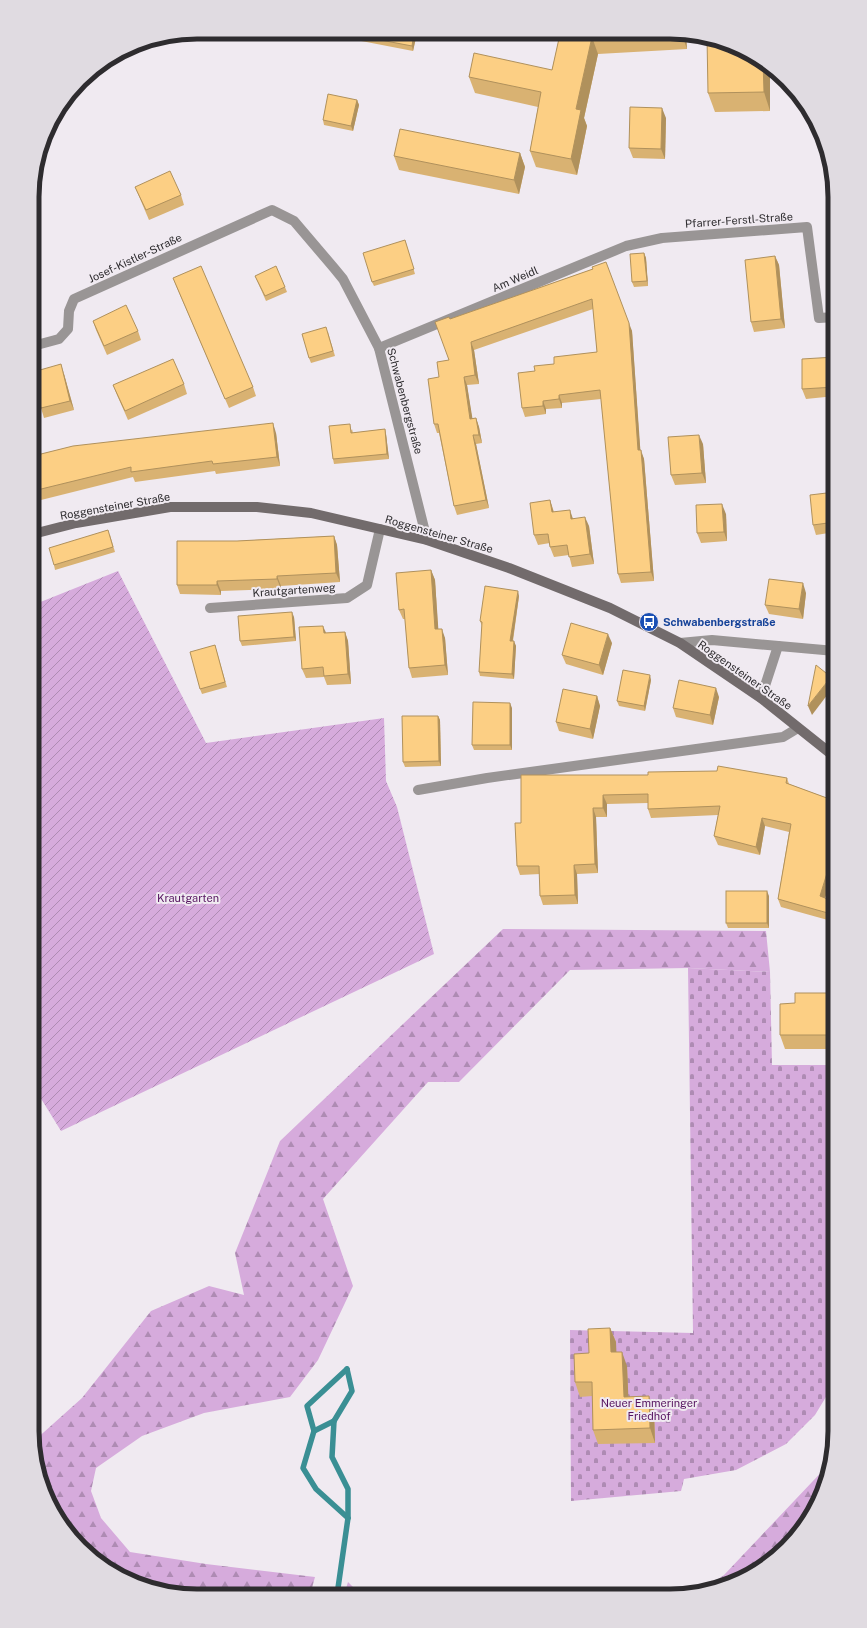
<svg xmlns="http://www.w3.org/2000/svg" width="867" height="1628" viewBox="0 0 867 1628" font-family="'Public Sans',sans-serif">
  <defs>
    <pattern id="forest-firs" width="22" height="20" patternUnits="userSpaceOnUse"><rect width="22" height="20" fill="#d6abdc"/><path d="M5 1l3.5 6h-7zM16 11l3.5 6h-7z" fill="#ae8bb3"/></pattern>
    <pattern id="cemetery-stones" width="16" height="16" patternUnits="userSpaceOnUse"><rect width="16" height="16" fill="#d6abdc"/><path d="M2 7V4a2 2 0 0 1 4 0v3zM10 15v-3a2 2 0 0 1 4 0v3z" fill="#ae8bb3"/></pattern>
    <pattern id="garden-furrows" width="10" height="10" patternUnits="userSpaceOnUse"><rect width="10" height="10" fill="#d6abdc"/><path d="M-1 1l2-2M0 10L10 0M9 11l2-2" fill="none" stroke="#ae8bb3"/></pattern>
  </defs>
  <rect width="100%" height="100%" fill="#f0eaf1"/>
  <!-- forest -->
  <g fill="url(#forest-firs)">
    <path d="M503,929l263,2 4,41 -82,-4 -118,2 -111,112h-31l-105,117 30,87 -35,74 -28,37 -86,16 -62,23 -46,32 -5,23 10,27 29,34 76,12 109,13 -5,18h-135l-51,-16 -36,-24 -28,-32 -19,-39 -7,-43 48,-43 69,-87 58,-25 35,9 -9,-42 45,-112z"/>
    <path d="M830,1463l-7,31 -22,38 -39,36 -39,19 -22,4 23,-16z"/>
    <path d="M348,1582l13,13h-17z"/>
  </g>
  <!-- cemetery -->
  <path fill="url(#cemetery-stones)" d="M688,968l82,4 2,93h63v317l-20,33 -29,29 -50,26 -52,9 -3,12 -110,10 -1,-171 123,3z"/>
  <!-- garden -->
  <path fill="url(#garden-furrows)" d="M118,571l88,172 178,-25 2,63 11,26 37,147 -373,177 -29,-47 1,-479z"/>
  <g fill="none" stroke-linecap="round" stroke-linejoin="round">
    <!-- stream -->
    <g stroke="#3a8f94" stroke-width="5.5">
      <path d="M347,1369l-40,37 7,25 -11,37 13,21 32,29"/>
      <path d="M314,1431l20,-10"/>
      <path d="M337,1595l11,-77v-29l-16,-32 2,-36 18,-30 -5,-22"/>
    </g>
    <!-- street -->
    <g stroke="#999595" stroke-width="10">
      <path d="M33,346l26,-7 9,-10 1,-18 5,-12 198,-89 22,11 40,47 9,11 36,69 48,192"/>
      <path d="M379,348l247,-102 36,-8 145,-11 12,91 16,-1"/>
      <path d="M210,608l137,-10 20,-13 13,-56"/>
      <path d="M680,643l32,-3 123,11"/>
      <path d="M761,698l17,-52"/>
      <path d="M418,790l69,-12 296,-41 15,-9"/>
    </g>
    <!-- secondary -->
    <path stroke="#726b6c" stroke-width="10" d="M33,534l43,-11 94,-16h87l54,6 116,27 82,28 101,40 70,35 81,55 74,59"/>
  </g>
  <!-- wall -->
  <g fill="#d9b272">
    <path d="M349,33h68l-4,18 -62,-12 -2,-5z"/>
    <path d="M560,34l126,1 1,14 -89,5 -14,64 3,8 -10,49 -41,-8 -6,-16 8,-44 -63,-14 -6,-16 83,-7z"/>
    <path d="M743,49l27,18v44l-55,1 -7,-19z"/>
    <path d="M357,100l2,5 -6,26 -29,-6 -1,-5z"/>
    <path d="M666,118l-1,41 -32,-1 -4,-10z"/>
    <path d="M520,153l5,14 -6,27 -120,-24 -5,-14z"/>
    <path d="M135,187l46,8 3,10 -35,15z"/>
    <path d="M405,240l10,34 -41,12 -2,-4z"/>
    <path d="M644,253l2,5 2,28 -14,1 -2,-5z"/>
    <path d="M775,256l4,9 6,63 -31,4 -3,-10z"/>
    <path d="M593,269l39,62 8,119 4,9 10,122 -33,2 -3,-9 -17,-175 -39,4v5l-16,1v5l-21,3 -3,-9 13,-37 62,-19 -4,-43 -119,41 5,34 -12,1 5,34 4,-1 3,9 3,16 -6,1 13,64 -32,7 -3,-9 -15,-73h-2l-3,-9 5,-47 10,-17 1,-41z"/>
    <path d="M255,276l30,11 2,5 -21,9z"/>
    <path d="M173,278l80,109 3,9 -27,12 -52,-120z"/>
    <path d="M93,321l45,10 3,9 -34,15 -11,-25z"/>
    <path d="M328,332l7,24 -24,7 -2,-5z"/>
    <path d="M835,357v39l-29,3 -4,-10z"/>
    <path d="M64,374l10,36 -30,8 -3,-10z"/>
    <path d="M184,384l3,10 -59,26 -11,-25 -4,-10z"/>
    <path d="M835,424v42h-2l-3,-10z"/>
    <path d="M352,429l1,4 32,-4 1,5 3,25 -55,5 -1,-5z"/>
    <path d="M276,433l4,33 -64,8 -1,-3 -80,11 -2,-5 -100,25v-46z"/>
    <path d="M703,444l3,39 -31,2 -4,-10z"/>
    <path d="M835,492v40l-19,3 -3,-10z"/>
    <path d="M550,500l4,12 19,6 16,8 5,38 -22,3 -3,-12 -15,2 -4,-10v-4l-12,2 -4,-10z"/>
    <path d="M726,514l1,27 -26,2 -4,-10z"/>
    <path d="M110,535l5,17 -60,18 -1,-5z"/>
    <path d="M334,536l3,9 3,37 -59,4v3l-60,2v4l-41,-1 -3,-9 60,-44z"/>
    <path d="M431,570l4,10 3,49 7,9 3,37 -36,3 -3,-10 -4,-49h-2l-4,-9z"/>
    <path d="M835,579v39l-4,-1 -4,-9z"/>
    <path d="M806,593l-3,26 -34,-5 -4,-9z"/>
    <path d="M519,596l-6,45 3,5 -2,33 -34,-3 -1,-4 3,-46 -2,-5z"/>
    <path d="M294,617l2,24 -54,5 -2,-5z"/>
    <path d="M345,632l3,9 3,43 -24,1 -3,-8 -18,1 -4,-9 24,-36z"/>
    <path d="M612,643l-9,32 -37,-11 -4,-9z"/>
    <path d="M215,645l12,42 -25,7 -2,-5z"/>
    <path d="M651,680l-6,31 -26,-5 -2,-5z"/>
    <path d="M597,696l3,10 -7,33 -34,-8 -3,-9z"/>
    <path d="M719,697l-6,28 -37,-8 -3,-9z"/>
    <path d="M512,708v42h-38l-2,-5z"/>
    <path d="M438,716l2,4 1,46 -36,1 -2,-5z"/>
    <path d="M521,775l266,3 2,6 46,17v65l-10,32 10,4v20l-54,-15 -3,-8 11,-67 -24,-6 -5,29 -42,-10 -4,-9 4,-21 -67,3 -3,-9v-6l-41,1v13h-11l2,56 -21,1 1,30 -35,1 -3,-9v-22l-20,1 -3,-9 4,-43z"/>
    <path d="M769,896v32h-41l-2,-5z"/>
    <path d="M835,993v56h-50l-5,-14z"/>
    <path d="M610,1328l6,14v10l11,14 1,31 26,13 1,33 -57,1 -5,-14 -1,-34 -12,1 -5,-15 14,-29z"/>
  </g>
  <!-- shaded-wall -->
  <g fill="#b0915c">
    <path d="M414,33h3l-4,18 -1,-5z"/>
    <path d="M682,35h4l1,14z"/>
    <path d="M592,37l6,17 -14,64 3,8 -10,49 -6,-16 5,-50z"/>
    <path d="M763,62l7,5v44l-6,-19z"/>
    <path d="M357,100l2,5 -6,26 -2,-5z"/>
    <path d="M662,108l4,10 -1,41 -4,-10z"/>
    <path d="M520,153l5,14 -6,27 -5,-14z"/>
    <path d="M644,253l2,5 2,28 -1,-5z"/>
    <path d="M775,256l4,9 6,63 -4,-9z"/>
    <path d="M629,323l3,8 9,128 -3,-9z"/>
    <path d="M471,342l3,8 5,34 -4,-9z"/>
    <path d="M61,364l3,10 10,36 -4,-9z"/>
    <path d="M464,377l3,8 7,43 -4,-9z"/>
    <path d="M559,395l3,8v5l-3,-9z"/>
    <path d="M543,401l3,8v5l-3,-8z"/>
    <path d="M476,418l3,9 3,16 -3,-8z"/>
    <path d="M273,423l3,10 4,33 -3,-9z"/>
    <path d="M385,429l1,5 3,25 -2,-5z"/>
    <path d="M473,435l3,9 13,64 -3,-8z"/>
    <path d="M699,435l4,9 3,39 -4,-10z"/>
    <path d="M641,450l3,9 10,122 -3,-9z"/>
    <path d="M550,500l3,10 2,12 -3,-10z"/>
    <path d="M722,504l4,10 1,27 -3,-9z"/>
    <path d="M570,510l3,9h-2z"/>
    <path d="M585,517l4,9 5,38 -4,-10z"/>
    <path d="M334,536l3,9 3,37 -4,-9z"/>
    <path d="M431,570l4,10 4,59 -4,-10z"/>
    <path d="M277,576l4,10v3l-4,-10z"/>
    <path d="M217,581l4,10v4l-4,-10z"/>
    <path d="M803,583l3,10 -3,26 -4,-10z"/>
    <path d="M518,591l1,5 -7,49 -2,-4z"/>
    <path d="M292,612l2,5 2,24 -2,-4z"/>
    <path d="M323,626l4,9 -3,-2z"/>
    <path d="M442,629l3,9 3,37 -3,-10z"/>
    <path d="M345,632l3,9 3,43 -3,-10z"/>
    <path d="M608,634l4,9 -9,32 -4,-10z"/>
    <path d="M514,641l2,5 -2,33 -2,-5z"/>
    <path d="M650,675l1,5 -6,31 -1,-5z"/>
    <path d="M831,677l3,9 -22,29 -4,-9z"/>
    <path d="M716,688l3,9 -6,28 -3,-10z"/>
    <path d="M597,696l3,10 -7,33 -3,-10z"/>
    <path d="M510,703l2,5v42l-2,-5z"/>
    <path d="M438,716l2,4 1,46 -2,-5z"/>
    <path d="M603,795l4,9v13l-4,-9z"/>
    <path d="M593,808l3,9 2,56 -3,-9z"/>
    <path d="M762,818l3,8 -5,29 -4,-8z"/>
    <path d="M835,847v19l-12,39 -3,-9z"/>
    <path d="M574,865l3,9 1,30 -3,-9z"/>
    <path d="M767,891l2,5v32l-2,-5z"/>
    <path d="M610,1328l6,14 1,24 -6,-14z"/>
    <path d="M622,1352l5,14 2,45 -5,-14z"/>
    <path d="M649,1396l5,14 1,33 -5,-15z"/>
  </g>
  <!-- building -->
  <g fill="#fccf84" stroke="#b0915c">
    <path d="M349,33h65l-2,13 -63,-12z"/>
    <path d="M560,34l84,1 -52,2 -16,72 5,1 -10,49 -41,-8 11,-59 -72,-15 5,-24 78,17z"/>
    <path d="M707,37l36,12 20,13 1,30 -56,1z"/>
    <path d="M328,94l29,6 -6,26 -28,-6z"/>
    <path d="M630,107l32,1 -1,41 -32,-1z"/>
    <path d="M400,129l120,24 -6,27 -120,-24z"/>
    <path d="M170,171l11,24 -35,15 -11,-23z"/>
    <path d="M832,184h1l2,13v16h-1z"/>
    <path d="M405,240l9,29 -42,13 -9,-29z"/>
    <path d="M644,253l3,28 -15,1 -2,-28z"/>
    <path d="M775,256l6,63 -30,3 -6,-62z"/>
    <path d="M606,262l23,61 9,127h3l10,122 -33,2 -18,-184 -41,5v4l-16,2v5l-21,2 -4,-35 17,-2 -1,-5 20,-2v-7l43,-5 -5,-53 -121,43 4,33 -11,2 6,42 6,-1 3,17h-6l13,65 -32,6 -16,-82h-4l-6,-45 11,-2 -2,-15 12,-2 -14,-38 14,-5 1,2 143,-50 -1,-2z"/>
    <path d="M201,266l52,121 -28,12 -52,-121z"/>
    <path d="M276,266l9,21 -20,9 -10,-20z"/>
    <path d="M126,305l12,26 -34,15 -11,-25z"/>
    <path d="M326,327l7,24 -24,7 -7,-24z"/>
    <path d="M835,357v30l-33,2v-30z"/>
    <path d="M173,359l11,25 -59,27 -12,-26z"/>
    <path d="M61,364l9,37 -29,7 -8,-27v-9z"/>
    <path d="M273,423l4,34 -64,7 -1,-3 -81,11v-5l-98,24v-35l40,-10z"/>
    <path d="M350,424l1,9 34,-4 2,25 -54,5 -4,-33z"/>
    <path d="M827,424h8v32h-5z"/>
    <path d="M699,435l3,38 -31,2 -3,-38z"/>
    <path d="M835,492v30l-22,3 -3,-30z"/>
    <path d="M550,500l2,12 18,-2 1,9 14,-2 5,37 -21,3 -2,-12 -17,2 -2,-13 -14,1 -4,-32z"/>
    <path d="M722,504l2,28 -27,1 -1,-28z"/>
    <path d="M108,530l5,17 -59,18 -5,-17z"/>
    <path d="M334,536l2,37 -59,3v3l-60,2v4h-40v-44h60z"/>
    <path d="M431,570l4,59h7l3,36 -36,3 -5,-59 -5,1 -3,-37z"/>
    <path d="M769,579l34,4 -4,26 -34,-4z"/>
    <path d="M833,579h2v30l-8,-1z"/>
    <path d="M485,586l33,5 -8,50h4l-2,33 -33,-2 3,-50 -2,-1z"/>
    <path d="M292,612l2,25 -54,4 -2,-25z"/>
    <path d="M571,623l37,11 -9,31 -37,-10z"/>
    <path d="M323,626l1,7 21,-1 3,42 -24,2 -1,-9 -21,2 -3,-42z"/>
    <path d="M215,645l10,37 -25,7 -10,-37z"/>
    <path d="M816,665l15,12 -23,29z"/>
    <path d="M623,670l27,5 -6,31 -27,-5z"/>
    <path d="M679,680l37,8 -6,27 -37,-7z"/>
    <path d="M563,689l34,7 -7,33 -34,-7z"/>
    <path d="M473,702l37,1v42h-38z"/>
    <path d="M402,716h36l1,45 -36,1z"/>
    <path d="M718,766l69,12 -1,5 49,18v46l-15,49 15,6v13l-57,-16 13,-75 -29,-6 -6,29 -42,-11 6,-30 -72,3v-15l-45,1v13h-10l2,56 -21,1 1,30 -35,1 -1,-30h-22l-2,-43h6v-48h127v-3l69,-1z"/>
    <rect x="726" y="891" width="41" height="32"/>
    <path d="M795,993h40v42h-55v-31l15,-1z"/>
    <path d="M610,1328l1,24h11l2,45 25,-1 1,32 -57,2 -1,-48h-17l-1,-28 15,-1 -1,-24z"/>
  </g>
  <!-- icons -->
  <defs>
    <symbol id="bus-disc" viewBox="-11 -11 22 22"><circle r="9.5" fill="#1a4fb4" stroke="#f0eaf1"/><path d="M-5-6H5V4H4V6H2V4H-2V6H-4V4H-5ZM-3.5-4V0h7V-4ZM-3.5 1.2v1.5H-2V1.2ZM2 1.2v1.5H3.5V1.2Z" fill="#fff"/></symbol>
  </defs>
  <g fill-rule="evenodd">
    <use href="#bus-disc" x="638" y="611" width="22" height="22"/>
  </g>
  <g text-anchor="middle" stroke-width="4" stroke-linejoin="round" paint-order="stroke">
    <!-- street labels -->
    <g font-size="11" fill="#2e2c2f" stroke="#f0eaf1">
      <text transform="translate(739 220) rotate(-4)" y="4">Pfarrer-Ferstl-Straße</text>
      <text transform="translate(135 258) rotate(-25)" y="4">Josef-Kistler-Straße</text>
      <text transform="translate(515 279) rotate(-23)" y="4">Am Weidl</text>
      <text transform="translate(405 401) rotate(75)" y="4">Schwabenbergstraße</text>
      <text transform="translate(115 506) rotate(-10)" y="4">Roggensteiner Straße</text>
      <text transform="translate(439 534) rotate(16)" y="4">Roggensteiner Straße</text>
      <text transform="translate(294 590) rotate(-4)" y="4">Krautgartenweg</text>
      <text transform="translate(745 675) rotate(35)" y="4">Roggensteiner Straße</text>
    </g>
    <!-- transit labels -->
    <g font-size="11" font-weight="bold" fill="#164399" stroke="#f0eaf1" text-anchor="start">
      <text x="663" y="626">Schwabenbergstraße</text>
    </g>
    <!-- park labels -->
    <g font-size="11" fill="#561460" stroke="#f0eaf1">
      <text x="188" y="902">Krautgarten</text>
      <text x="649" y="1407">Neuer Emmeringer<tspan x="649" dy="13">Friedhof</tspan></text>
    </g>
  </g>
  <!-- crop -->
  <path d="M0 0H867V1628H0ZM197 39H670A158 158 0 0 1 828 197V1431A158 158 0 0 1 670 1589H197A158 158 0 0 1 39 1431V197A158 158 0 0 1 197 39Z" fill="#e0dbe1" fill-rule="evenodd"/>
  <path fill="none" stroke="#2e2c2f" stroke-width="5" d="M197 39H670A158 158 0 0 1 828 197V1431A158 158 0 0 1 670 1589H197A158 158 0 0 1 39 1431V197A158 158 0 0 1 197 39Z"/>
</svg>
